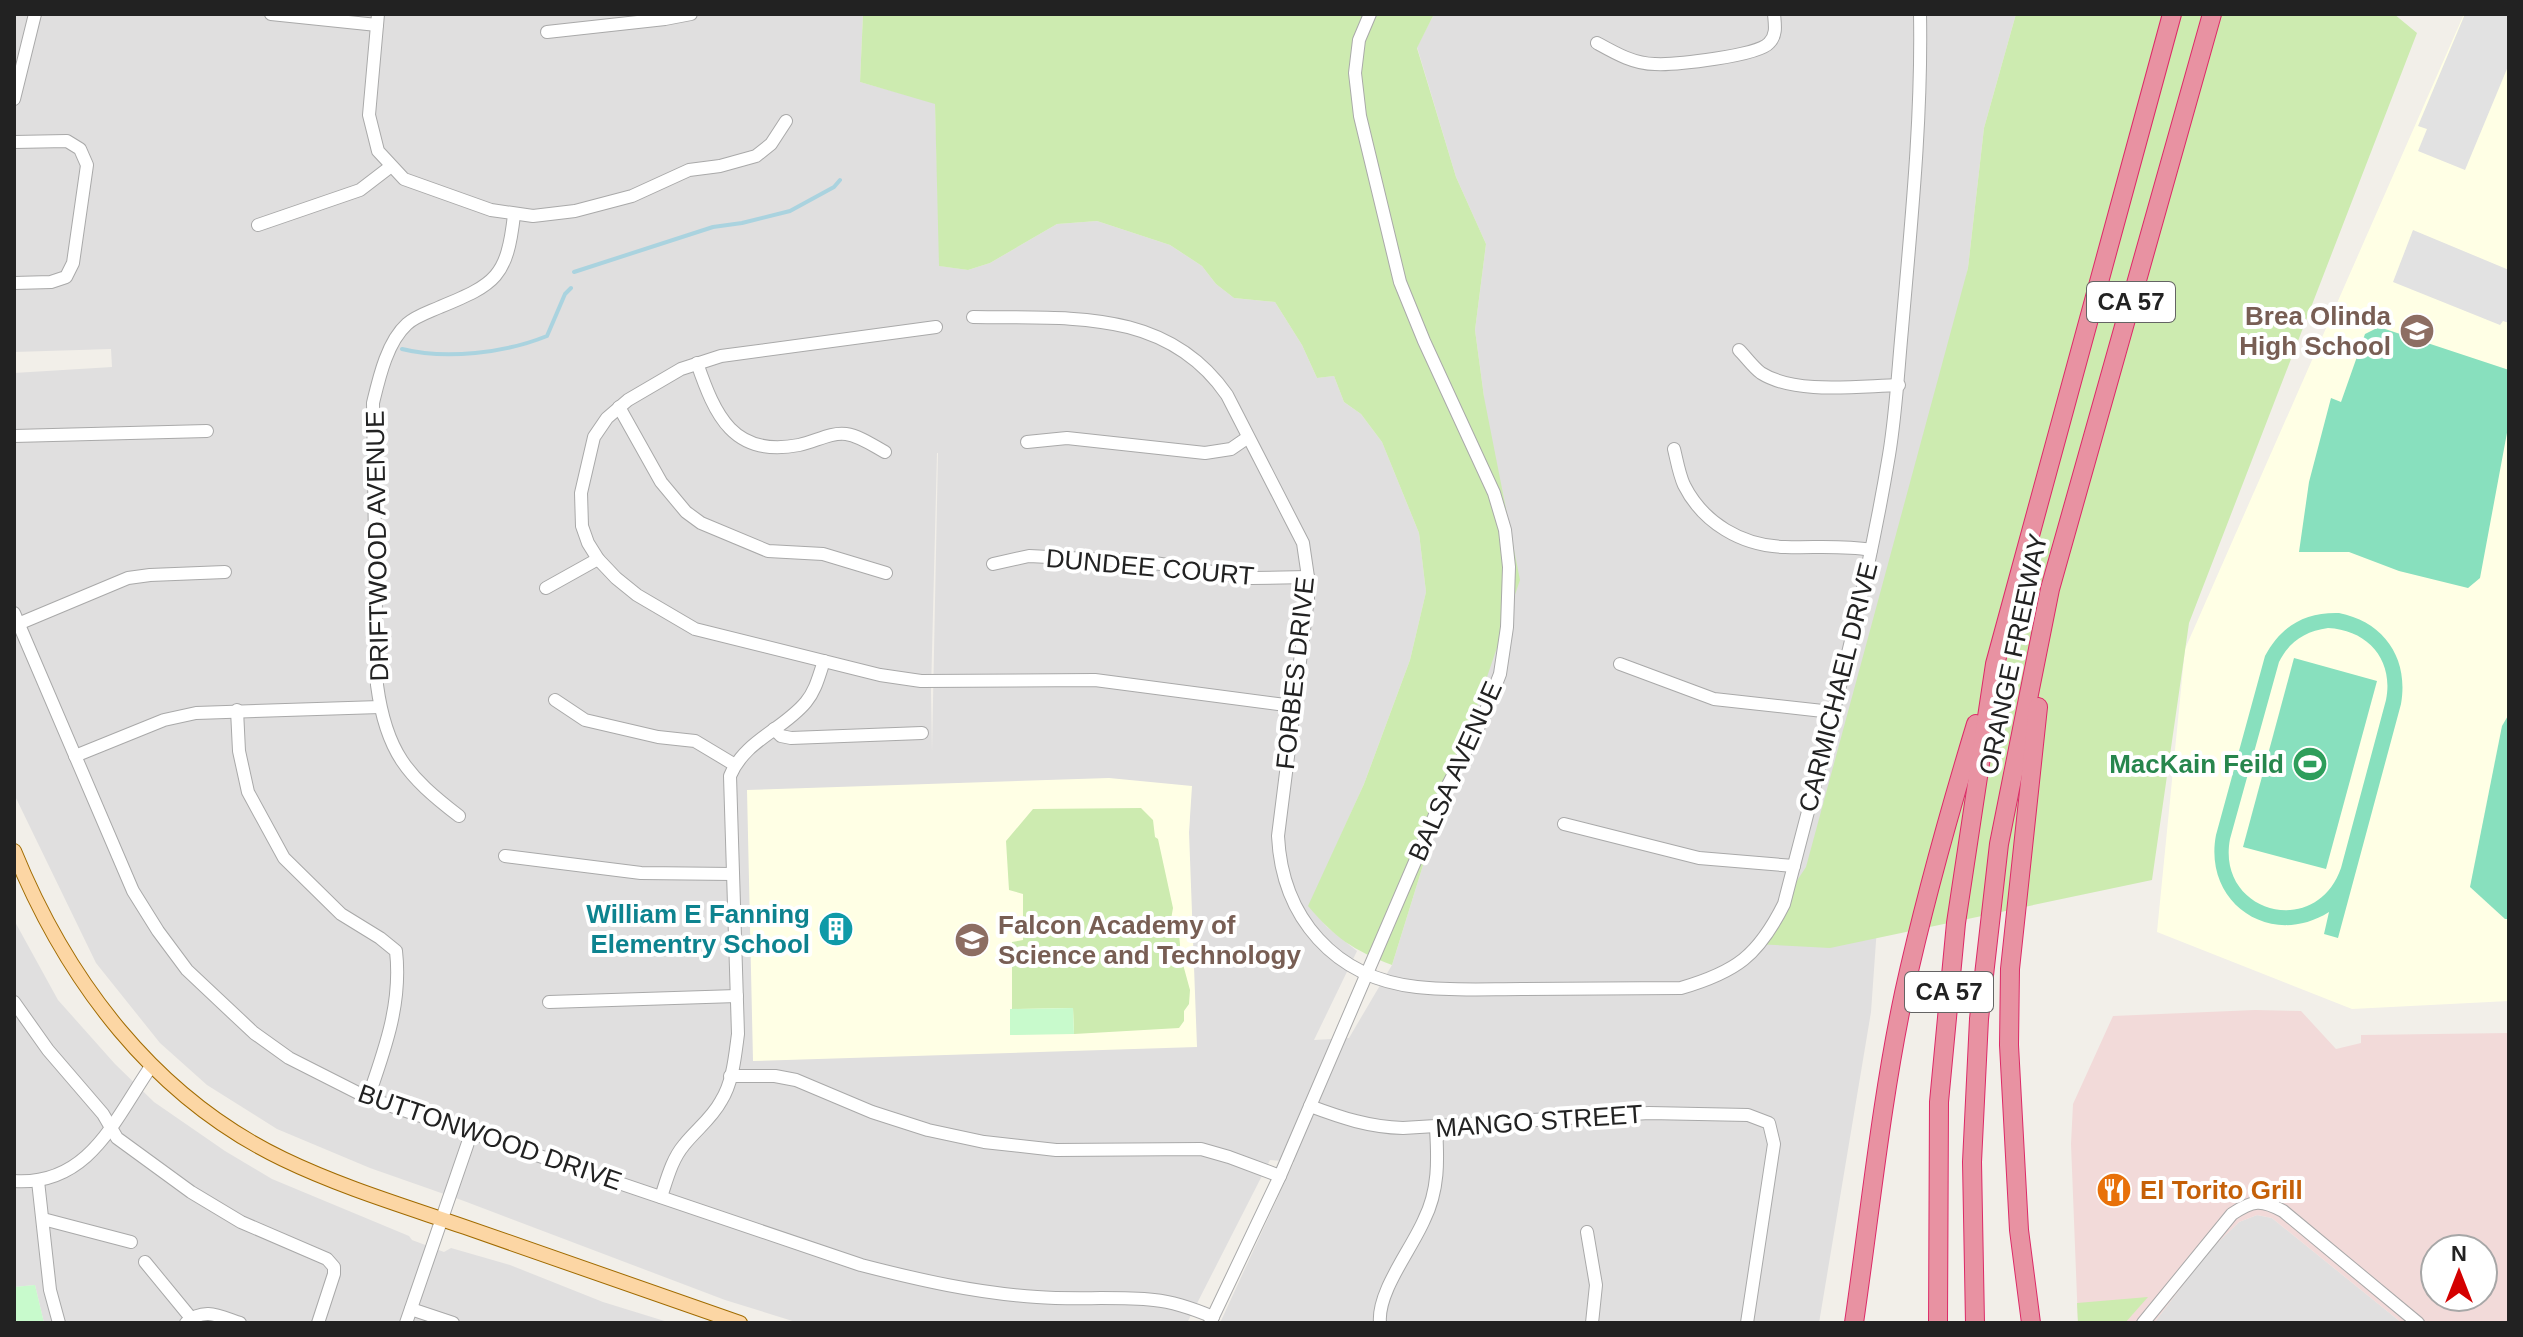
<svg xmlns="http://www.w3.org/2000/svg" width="2523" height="1337" viewBox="0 0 2523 1337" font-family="Helvetica,sans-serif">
  <rect width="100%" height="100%" fill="#f2efe9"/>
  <!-- residential -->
  <g fill="#e0dfdf" fill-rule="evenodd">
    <path d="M14,14h849l-3,68 75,21 5,163 28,4 22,-7 67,-39 40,-3 73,24 32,21 14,18 18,14 41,4 27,43 15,33 17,-2 10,26 17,12 21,28 37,91 7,59 -16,68 -46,124 -55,122 18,21 30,24 -43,89 35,-2 43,-73 32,-103 60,-465 -9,-67 11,-86 -30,-67 -39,-130 17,-33h582l-32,114 -16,140 -67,322 -30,422 -52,311h-599l74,-161 -24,-2 -83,163h-388l-74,-23 -261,-99 -94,-33 -93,-39 -70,-44 -47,-42 -64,-80 -82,-169v-421l98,-6 -1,-18 -97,3zM937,453h1l-6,298 -1,-59zM932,784l259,3 -2,45z"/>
    <path d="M14,920l44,80 57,64 39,38 71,49 47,28 137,57 3,4 32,12 7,-4 59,17 93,37 68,21h-627l-9,-38 -21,2z"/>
    <path d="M2257,1215l15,3 130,105h-248l54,-71 31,-30z"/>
  </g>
  <!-- commercial -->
  <path fill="#f2dad9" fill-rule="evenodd" d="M2255,1010l46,1 35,38 25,-6v-8l148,-2v290h-107l-130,-105 -15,-3 -18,7 -31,30 -54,71h-76l-7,-179 2,-40 40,-88zM2435,1249h48v48h-48z"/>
  <!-- education -->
  <g fill="#ffffe5">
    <path d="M2464,14h45v987l-157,8 -195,-77 28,-283z"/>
    <path d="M1109,778l83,8 -3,46 8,215 -444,14 -6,-271z"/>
  </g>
  <!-- grass -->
  <g fill="#cdebb0">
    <path d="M863,14h571l-17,34 39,129 30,67 -11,86 9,67 36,183 -96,282 -32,103c-39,-15 -57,-27 -84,-59l56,-122 46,-124 16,-68 -7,-59 -37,-91 -21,-28 -17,-12 -10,-26 -17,2 -15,-33 -27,-43 -41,-4 -18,-14 -14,-18 -32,-21 -73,-24 -40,3 -67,39 -22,7 -29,-4 -4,-162 -75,-22z"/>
    <path d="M2016,14h378l23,19 -228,590 -37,257 -322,68 -75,-4 51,-77 162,-599 16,-140z"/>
    <path d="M1141,808l12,12 2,17 3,2 15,69 -3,17 9,8 2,24 9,33 -1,14 -5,7v10l-5,7 -105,6 -1,-26 -61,1v-67l11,-2v-46l-14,-4 -3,-49 27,-32z"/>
    <path d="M2148,1297l-23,26h-47l-1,-20z"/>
  </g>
  <!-- park -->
  <g fill="#c8facc">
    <path d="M1073,1008l1,26 -64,1v-26z"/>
    <path d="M35,1285l9,38h-30v-36z"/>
  </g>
  <!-- pitch -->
  <g fill="#88e0be" fill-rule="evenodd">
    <path d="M2379,327l130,43v52l-29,156 -12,10 -69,-17 -50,-19h-50l10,-70 22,-84 10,4 24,-68z"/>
    <path d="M2339,613c45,9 70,45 62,91l-63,234 -14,-4 5,-22c-59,37 -126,-9 -113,-77l49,-179c16,-30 40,-44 74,-43zM2328,628c40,2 66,32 58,72l-45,168c-25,72 -125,45 -111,-29l49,-177c10,-20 26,-31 49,-34z"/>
    <path d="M2294,658l83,23 -51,188 -83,-22z"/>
    <path d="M2509,714v205h-4l-35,-32 32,-161z"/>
  </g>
  <!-- parking -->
  <g fill="#e2e2e2">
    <path d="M2465,14h44v50l-44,106 -47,-19 9,-22 -9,-3z"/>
    <path d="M2413,230l96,40v53l-6,-2 -3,4 -107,-43z"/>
  </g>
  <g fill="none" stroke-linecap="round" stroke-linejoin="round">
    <!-- stream -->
    <g stroke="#aad3df" stroke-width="4">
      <path d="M574,272l139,-45 29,-4 48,-12 44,-24 6,-7"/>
      <path d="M402,349c44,11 103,4 145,-13l18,-42 6,-6"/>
    </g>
    <defs>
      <g id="minor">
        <path d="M271,14l106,11"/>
        <path d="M378,14l-9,101 9,36 26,28 87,31 42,6 42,-5 57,-15 57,-26 31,-4 36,-10 15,-12 15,-23"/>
        <path d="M547,32l118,-13 26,-5"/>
        <path d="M1597,43c18,10 37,21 58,21 19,1 103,-8 114,-21 8,-8 6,-18 5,-29"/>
        <path d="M14,99l21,-85"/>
        <path d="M14,142l53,-1 13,8 7,16 -14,98 -7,14 -15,5 -37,1"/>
        <path d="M258,225l102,-35 30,-23"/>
        <path d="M973,317c95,2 193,-10 254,78l76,148 5,34v21l-30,238c4,82 57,142 139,151 35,4 70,2 105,2 53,0 106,-1 159,-1 55,-16 77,-32 103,-84 38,-148 80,-298 105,-449 7,-42 9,-84 13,-126 9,-105 20,-210 18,-315"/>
        <path d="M936,327l-215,29 -40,13 -53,31 -21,18 -13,19 -13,56 1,33 6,17 10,16 18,19 21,17 58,34 185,46 41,6 174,-1 198,26"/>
        <path d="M1739,350c7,7 14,17 22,23 35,22 97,13 138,12"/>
        <path d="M697,363c18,52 36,95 102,82 16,-3 31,-13 47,-11 14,2 28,12 39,18"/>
        <path d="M619,407l42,75 25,30 15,11 67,28 55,3 63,19"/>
        <path d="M14,436l193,-5"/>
        <path d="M1027,442l40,-4 138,15 26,-4 16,-11"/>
        <path d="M1674,449c3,12 5,25 10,36 19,38 58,61 101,62 29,1 57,-2 86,3"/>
        <path d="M993,564l36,-8 119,6 103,16 57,-1"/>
        <path d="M546,588l52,-29"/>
        <path d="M14,613l119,278 25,40 29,39 67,63 35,25 79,40 493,167c58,15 115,28 176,32 38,3 78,-1 117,3 21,2 40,9 59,17"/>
        <path d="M18,624l110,-46 22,-3 75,-3"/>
        <path d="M1620,664l94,35 118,13"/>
        <path d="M555,700l30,20 73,17 37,4 40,24"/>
        <path d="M237,710l2,41 9,41 36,66 57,56 39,24 16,13c6,52 -11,98 -28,147"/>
        <path d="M774,729l7,7 10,2 131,-5"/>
        <path d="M75,756l89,-36 32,-7 184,-6"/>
        <path d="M459,816c-52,-40 -73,-64 -82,-131l-4,-282c6,-25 14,-61 34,-79 9,-8 22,-12 33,-17 56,-23 67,-30 74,-92"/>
        <path d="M1564,824l135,34 95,8"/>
        <path d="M505,856l136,17 92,1"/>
        <path d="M14,1002l34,48 55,64 14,24 74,54 50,30 86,37 7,8v7l-16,49"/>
        <path d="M549,1002l188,-6"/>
        <path d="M730,1076h45l21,4 76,32 56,18 56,12 72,8 145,-1 28,8 51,19"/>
        <path d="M1310,1106c32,12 59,21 93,22l246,-15 99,2 21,8 5,21 -27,179"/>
        <path d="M14,1181c76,5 101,-63 138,-116"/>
        <path d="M38,1181l12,109 9,33"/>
        <path d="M661,1197c6,-18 11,-38 23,-52 12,-15 28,-27 37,-44 12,-19 14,-45 17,-67l-8,-258c15,-36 53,-46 76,-74 10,-12 13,-27 18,-41"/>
        <path d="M43,1219l88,23"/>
        <path d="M1587,1232l9,53 -4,38"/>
        <path d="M145,1262l46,56"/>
        <path d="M411,1309l42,14"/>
        <path d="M186,1323c18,-16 33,-7 54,0"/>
        <path d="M406,1323l66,-192"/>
        <path d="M1210,1323l70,-147 167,-389 36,-69 17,-44 7,-47 2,-60 -4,-37 -11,-37 -70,-152 -24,-59 -40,-166 -5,-43 4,-33 11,-26"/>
        <path d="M1380,1323c-3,-31 31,-73 44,-103 15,-30 14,-60 12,-92"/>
        <path d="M2143,1323l89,-109c21,-14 29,-15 51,-3l135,112"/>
      </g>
      <path id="major" d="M14,851c53,130 140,246 269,308 58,28 121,47 182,68 91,32 183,64 275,96"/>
      <g id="highway">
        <path d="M1854,1323c16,-110 27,-221 50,-330 20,-91 45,-180 72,-269"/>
        <path d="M1938,1323l1,-221 17,-179 39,-259 177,-650"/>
        <path d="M1975,1323l-3,-161 7,-143 20,-175 51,-255 162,-575"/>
        <path d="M2031,1323l-12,-93 -10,-185 1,-76 28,-262"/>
      </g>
    </defs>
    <!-- minor casing -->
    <use href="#minor" stroke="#a9a9a9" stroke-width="14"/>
    <!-- major casing -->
    <use href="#major" stroke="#a06b00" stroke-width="16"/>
    <!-- highway casing -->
    <use href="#highway" stroke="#dc2a67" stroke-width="20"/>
    <!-- minor -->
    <use href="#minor" stroke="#fff" stroke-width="12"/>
    <!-- major -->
    <use href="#major" stroke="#fcd6a4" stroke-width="14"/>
    <!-- highway -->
    <use href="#highway" stroke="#e892a2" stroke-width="18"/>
  </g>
  <!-- icons -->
  <defs>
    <symbol id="school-disc" viewBox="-11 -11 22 22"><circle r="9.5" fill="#8d6e63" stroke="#fff"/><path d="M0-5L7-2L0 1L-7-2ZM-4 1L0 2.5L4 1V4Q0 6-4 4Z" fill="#fff"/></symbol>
    <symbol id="stadium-disc" viewBox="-11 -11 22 22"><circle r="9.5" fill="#2e9e5b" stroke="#fff"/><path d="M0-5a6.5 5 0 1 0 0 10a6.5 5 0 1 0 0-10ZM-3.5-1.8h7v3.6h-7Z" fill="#fff"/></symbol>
    <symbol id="building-disc" viewBox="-11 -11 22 22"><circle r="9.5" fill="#0f9aa8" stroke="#fff"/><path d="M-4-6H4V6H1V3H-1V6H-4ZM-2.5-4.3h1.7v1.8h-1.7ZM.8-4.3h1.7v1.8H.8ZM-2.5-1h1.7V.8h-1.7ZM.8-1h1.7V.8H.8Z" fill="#fff"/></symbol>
    <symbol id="restaurant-disc" viewBox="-11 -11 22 22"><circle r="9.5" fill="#e8710a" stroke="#fff"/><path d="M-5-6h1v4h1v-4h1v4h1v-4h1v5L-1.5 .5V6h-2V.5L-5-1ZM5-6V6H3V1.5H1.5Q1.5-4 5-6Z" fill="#fff"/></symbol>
  </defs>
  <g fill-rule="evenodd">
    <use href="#school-disc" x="2397" y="311" width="40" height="40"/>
    <use href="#stadium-disc" x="2290" y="744" width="40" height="40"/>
    <use href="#building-disc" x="816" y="909" width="40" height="40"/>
    <use href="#school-disc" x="952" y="920" width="40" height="40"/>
    <use href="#restaurant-disc" x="2094" y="1170" width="40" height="40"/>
  </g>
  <g text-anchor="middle" stroke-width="8" stroke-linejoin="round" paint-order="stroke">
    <!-- shield labels -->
    <g fill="#fff" stroke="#646464" stroke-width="2">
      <rect x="2087" y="282" width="88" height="40" rx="6"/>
      <rect x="1905" y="972" width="88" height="40" rx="6"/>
    </g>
    <g font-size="24" font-weight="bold" fill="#222">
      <text x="2131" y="310">CA 57</text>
      <text x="1949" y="1000">CA 57</text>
    </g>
    <!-- education labels -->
    <g font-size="26" font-weight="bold" fill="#785e54" stroke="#fff" text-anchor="end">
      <text x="2391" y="325">Brea Olinda<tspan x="2391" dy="30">High School</tspan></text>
      <text x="998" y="934" text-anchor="start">Falcon Academy of<tspan x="998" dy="30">Science and Technology</tspan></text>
    </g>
    <!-- street labels -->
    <g font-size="26" fill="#222" stroke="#fff">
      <text transform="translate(377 546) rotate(-91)" y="9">DRIFTWOOD AVENUE</text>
      <text transform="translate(1150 567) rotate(5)" y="9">DUNDEE COURT</text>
      <text transform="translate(2013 654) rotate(-78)" y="9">ORANGE FREEWAY</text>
      <text transform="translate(1295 673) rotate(-84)" y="9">FORBES DRIVE</text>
      <text transform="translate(1838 687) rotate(-76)" y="9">CARMICHAEL DRIVE</text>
      <text transform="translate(1455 771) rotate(-66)" y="9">BALSA AVENUE</text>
      <text transform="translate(1539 1121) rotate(-4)" y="9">MANGO STREET</text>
      <text transform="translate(490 1137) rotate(19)" y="9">BUTTONWOOD DRIVE</text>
    </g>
    <!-- leisure labels -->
    <g font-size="26" font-weight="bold" fill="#27864d" stroke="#fff" text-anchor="end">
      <text x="2284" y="773">MacKain Feild</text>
    </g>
    <!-- culture labels -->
    <g font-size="26" font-weight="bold" fill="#0d838f" stroke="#fff" text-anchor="end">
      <text x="810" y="923">William E Fanning<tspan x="810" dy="30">Elementry School</tspan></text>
    </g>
    <!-- food labels -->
    <g font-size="26" font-weight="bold" fill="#c56008" stroke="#fff" text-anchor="start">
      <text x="2140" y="1199">El Torito Grill</text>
    </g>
  </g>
  <!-- border -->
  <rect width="2523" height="1337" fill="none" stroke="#222222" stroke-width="32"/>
  <!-- north arrow -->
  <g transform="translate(2459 1273)"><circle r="38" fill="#ffffff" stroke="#a7a7a7" stroke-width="2"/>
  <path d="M0-6L14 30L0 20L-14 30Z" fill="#d40000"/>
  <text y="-12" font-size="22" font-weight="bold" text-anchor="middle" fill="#222222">N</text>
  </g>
</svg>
